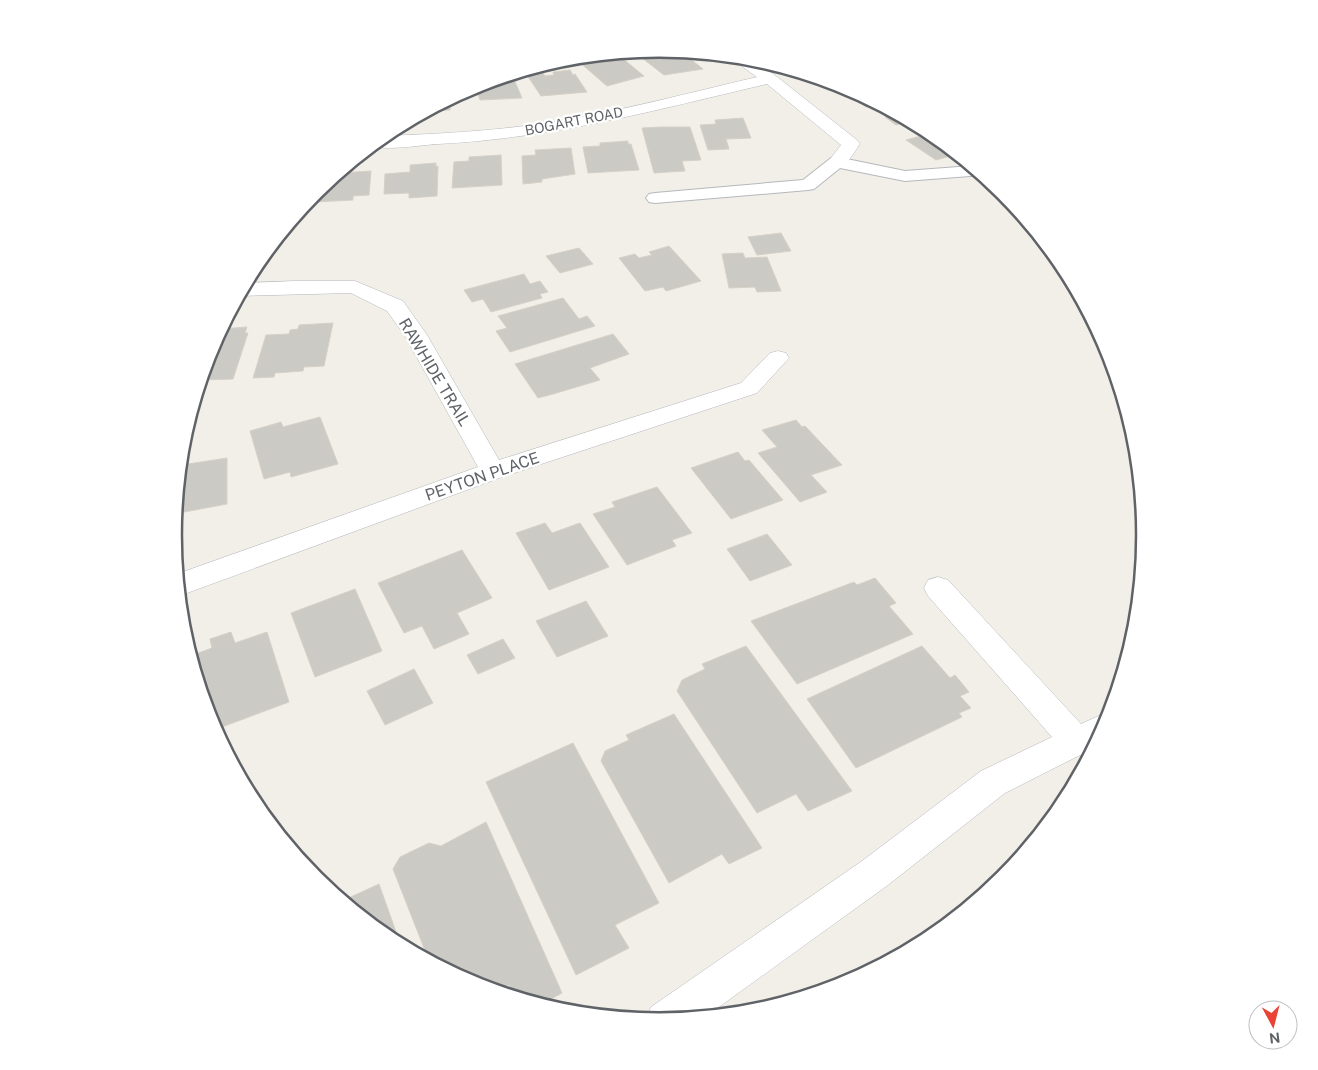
<svg xmlns="http://www.w3.org/2000/svg" width="1318" height="1070" viewBox="0 0 1318 1070" font-family="'Public Sans',sans-serif">
  <rect width="100%" height="100%" fill="#f1efe8"/>
  <!-- building -->
  <g fill="#cccac5" stroke="#d6d1c6">
    <path d="M659,49l3,2h18l23,18 -39,6 -31,-24z"/>
    <path d="M599,56l7,5 16,-3 22,18 -37,10 -30,-26z"/>
    <path d="M570,70l3,5 2,-1 12,18 -46,4 -14,-21 16,-2 2,3 9,-1 -1,-3z"/>
    <path d="M510,75h2l10,23 -42,2 -4,-13h-5z"/>
    <path d="M856,93h2l32,17 -12,2 -9,-6 -3,1 -8,-6 7,-2z"/>
    <path d="M450,98v12l-25,1z"/>
    <path d="M898,114l27,14 -10,3 -11,-8 -8,2 -11,-8z"/>
    <path d="M743,118l8,20 -25,1 3,10 -21,1 -8,-25 16,-1 -1,-4z"/>
    <path d="M660,127h30l11,33 -19,1 3,10 -31,2 -12,-45z"/>
    <path d="M932,133l26,21 -22,6 -30,-20z"/>
    <path d="M628,141v3h3l8,26 -51,3 -5,-26 17,-1v-3z"/>
    <path d="M571,148l4,26 -33,5v3l-19,2 -1,-28 14,-1 -1,-5z"/>
    <path d="M501,155l1,30 -50,3 2,-26 15,-1v-4z"/>
    <path d="M436,163v4l2,-1 -1,30 -28,2v-5l-25,1 1,-20 25,-2v-7z"/>
    <path d="M371,171l-2,24 -16,1v4l-38,2 2,-12 16,-14h5l1,-3z"/>
    <path d="M781,233l10,18 -34,4 -9,-18z"/>
    <path d="M669,246l32,35 -35,10 -3,-4 -18,4 -26,-33 16,-4 4,4 13,-3 -3,-3z"/>
    <path d="M579,248l14,16 -33,9 -14,-17z"/>
    <path d="M743,253l2,5 22,-1 14,34 -24,1 -2,-5 -26,1 -7,-34z"/>
    <path d="M524,274l6,10 10,-3 8,11 -8,2 2,4 -51,14 -8,-13 -11,3 -8,-12z"/>
    <path d="M563,298l16,21 8,-3 8,10 -85,26 -14,-21 11,-3 -9,-12z"/>
    <path d="M333,323l-9,43 -20,1 -1,4 -28,2 -1,4 -21,1 13,-43 23,-1 1,-4 8,-1 1,-4z"/>
    <path d="M247,327l-2,6h3l-15,46 -33,1 10,-31 11,-20z"/>
    <path d="M613,334l16,20 -39,14 10,12 -47,14 -15,4 -23,-34z"/>
    <path d="M320,417l18,47 -47,13 -1,-5 -26,7 -14,-48 31,-9 2,5z"/>
    <path d="M796,420l6,7 3,-1 37,39 -31,10 16,17 -27,10 -42,-49 19,-6 -15,-17z"/>
    <path d="M189,443l-1,21 39,-6v46l-48,9 1,-10h-4l6,-59z"/>
    <path d="M738,452l7,9 4,-1 34,40 -52,19 -40,-51z"/>
    <path d="M657,487l35,46 -20,7 4,6 -49,19 -34,-51 22,-7 -3,-5z"/>
    <path d="M545,523l7,10 28,-10 29,44 -60,23 -33,-57z"/>
    <path d="M767,534l25,31 -42,16 -23,-32z"/>
    <path d="M462,550l30,48 -35,15 12,21 -35,15 -12,-23 -18,7 -26,-50z"/>
    <path d="M875,578l21,25 -7,3 24,28 -116,50 -46,-63 103,-39 3,3z"/>
    <path d="M355,589l27,62 -67,26 -24,-64z"/>
    <path d="M586,601l22,35 -51,21 -21,-36z"/>
    <path d="M231,632l4,11 32,-11 22,70 -75,28 -4,-9 -18,-57 3,-1 -2,-8 19,-7 -2,-9z"/>
    <path d="M503,639l12,19 -37,16 -11,-19z"/>
    <path d="M746,646l106,145 -44,20 -12,-17 -39,19 -80,-122 5,-11 23,-11 -3,-5z"/>
    <path d="M922,646l28,32 5,-3 14,17 -9,4 11,12 -12,5 3,4 -106,51 -49,-69z"/>
    <path d="M414,669l19,34 -48,22 -18,-34z"/>
    <path d="M674,714l88,134 -33,16 -7,-10 -53,29 -68,-122 4,-10 24,-11 -3,-5z"/>
    <path d="M573,743l86,160 -44,22 14,23 -53,27 -90,-193z"/>
    <path d="M486,822l76,171 -22,12 -25,-8 -6,-12 -13,6 -23,-7 -47,-25 -2,-5 2,-1 -33,-84 7,-12 29,-14 12,3z"/>
    <path d="M379,884l22,62 -12,-7 -47,-38z"/>
  </g>
  <g fill="none" stroke-linecap="round" stroke-linejoin="round">
    <defs>
      <path id="lane" d="M837,157l68,14 67,-5 11,9 -78,6 -65,-13 -26,21 -6,1 -153,13 -6,-1 -3,-4 3,-4 6,-1 148,-13 28,-22z"/>
      <g id="street">
        <path d="M731,56l18,2 27,18 81,64 3,4c-8,11 -14,26 -29,22l-3,-4 13,-17 -74,-61c-112,26 -213,54 -329,60 -19,1 -49,7 -68,2l12,-10c57,-2 114,-5 171,-14 68,-11 136,-29 204,-45l-24,-17z"/>
        <path d="M295,281h60l48,20 24,34 72,125 242,-77 29,-30 8,-2 8,2 3,5 -32,35 -255,84 -323,119 -2,-22 301,-107 -73,-131 -18,-25 -36,-18 -113,3 7,-13z"/>
        <path d="M938,577l10,3 133,144 24,-11 5,2 -16,33 -89,45 -117,92 -183,132 -46,4 -14,-1 6,-13 211,-146 119,-90 71,-34 -124,-141 -4,-8 4,-8z"/>
      </g>
    </defs>
    <!-- lane casing -->
    <use href="#lane" stroke="#b5b8bc" stroke-width="2"/>
    <!-- street casing -->
    <use href="#street" stroke="#b5b8bc" stroke-width="1"/>
    <!-- lane -->
    <use href="#lane" fill="#fff" fill-rule="evenodd"/>
    <!-- street -->
    <use href="#street" fill="#fff" fill-rule="evenodd"/>
  </g>
  <g text-anchor="middle" stroke-width="4.5" stroke-linejoin="round" paint-order="stroke">
    <!-- far-street labels -->
    <g font-size="14" fill="#5f6368" stroke="#fff">
      <text transform="translate(574 121) rotate(-11)" y="5">BOGART ROAD</text>
    </g>
    <!-- street labels -->
    <g font-size="16" fill="#5f6368" stroke="#fff">
      <text transform="translate(435 372) rotate(59)" y="6">RAWHIDE TRAIL</text>
      <text transform="translate(482 476) rotate(-19)" y="6">PEYTON PLACE</text>
    </g>
  </g>
  <!-- crop -->
  <path d="M0 0H1318V1070H0ZM182 535a477 477 0 1 1 954 0a477 477 0 1 1-954 0Z" fill="#fff" fill-rule="evenodd"/>
  <path fill="none" stroke="#5f6368" stroke-width="2.5" d="M182 535a477 477 0 1 1 954 0a477 477 0 1 1-954 0Z"/>
  <!-- north arrow -->
  <g transform="translate(1273 1025) rotate(173)"><circle r="24" fill="#ffffff" stroke="#bfc1c3"/>
  <path d="M0-4L9 19L0 12L-9 19Z" fill="#ea4335"/>
  <text y="-8" font-size="14" font-weight="bold" text-anchor="middle" fill="#5f6368">N</text>
  </g>
</svg>
